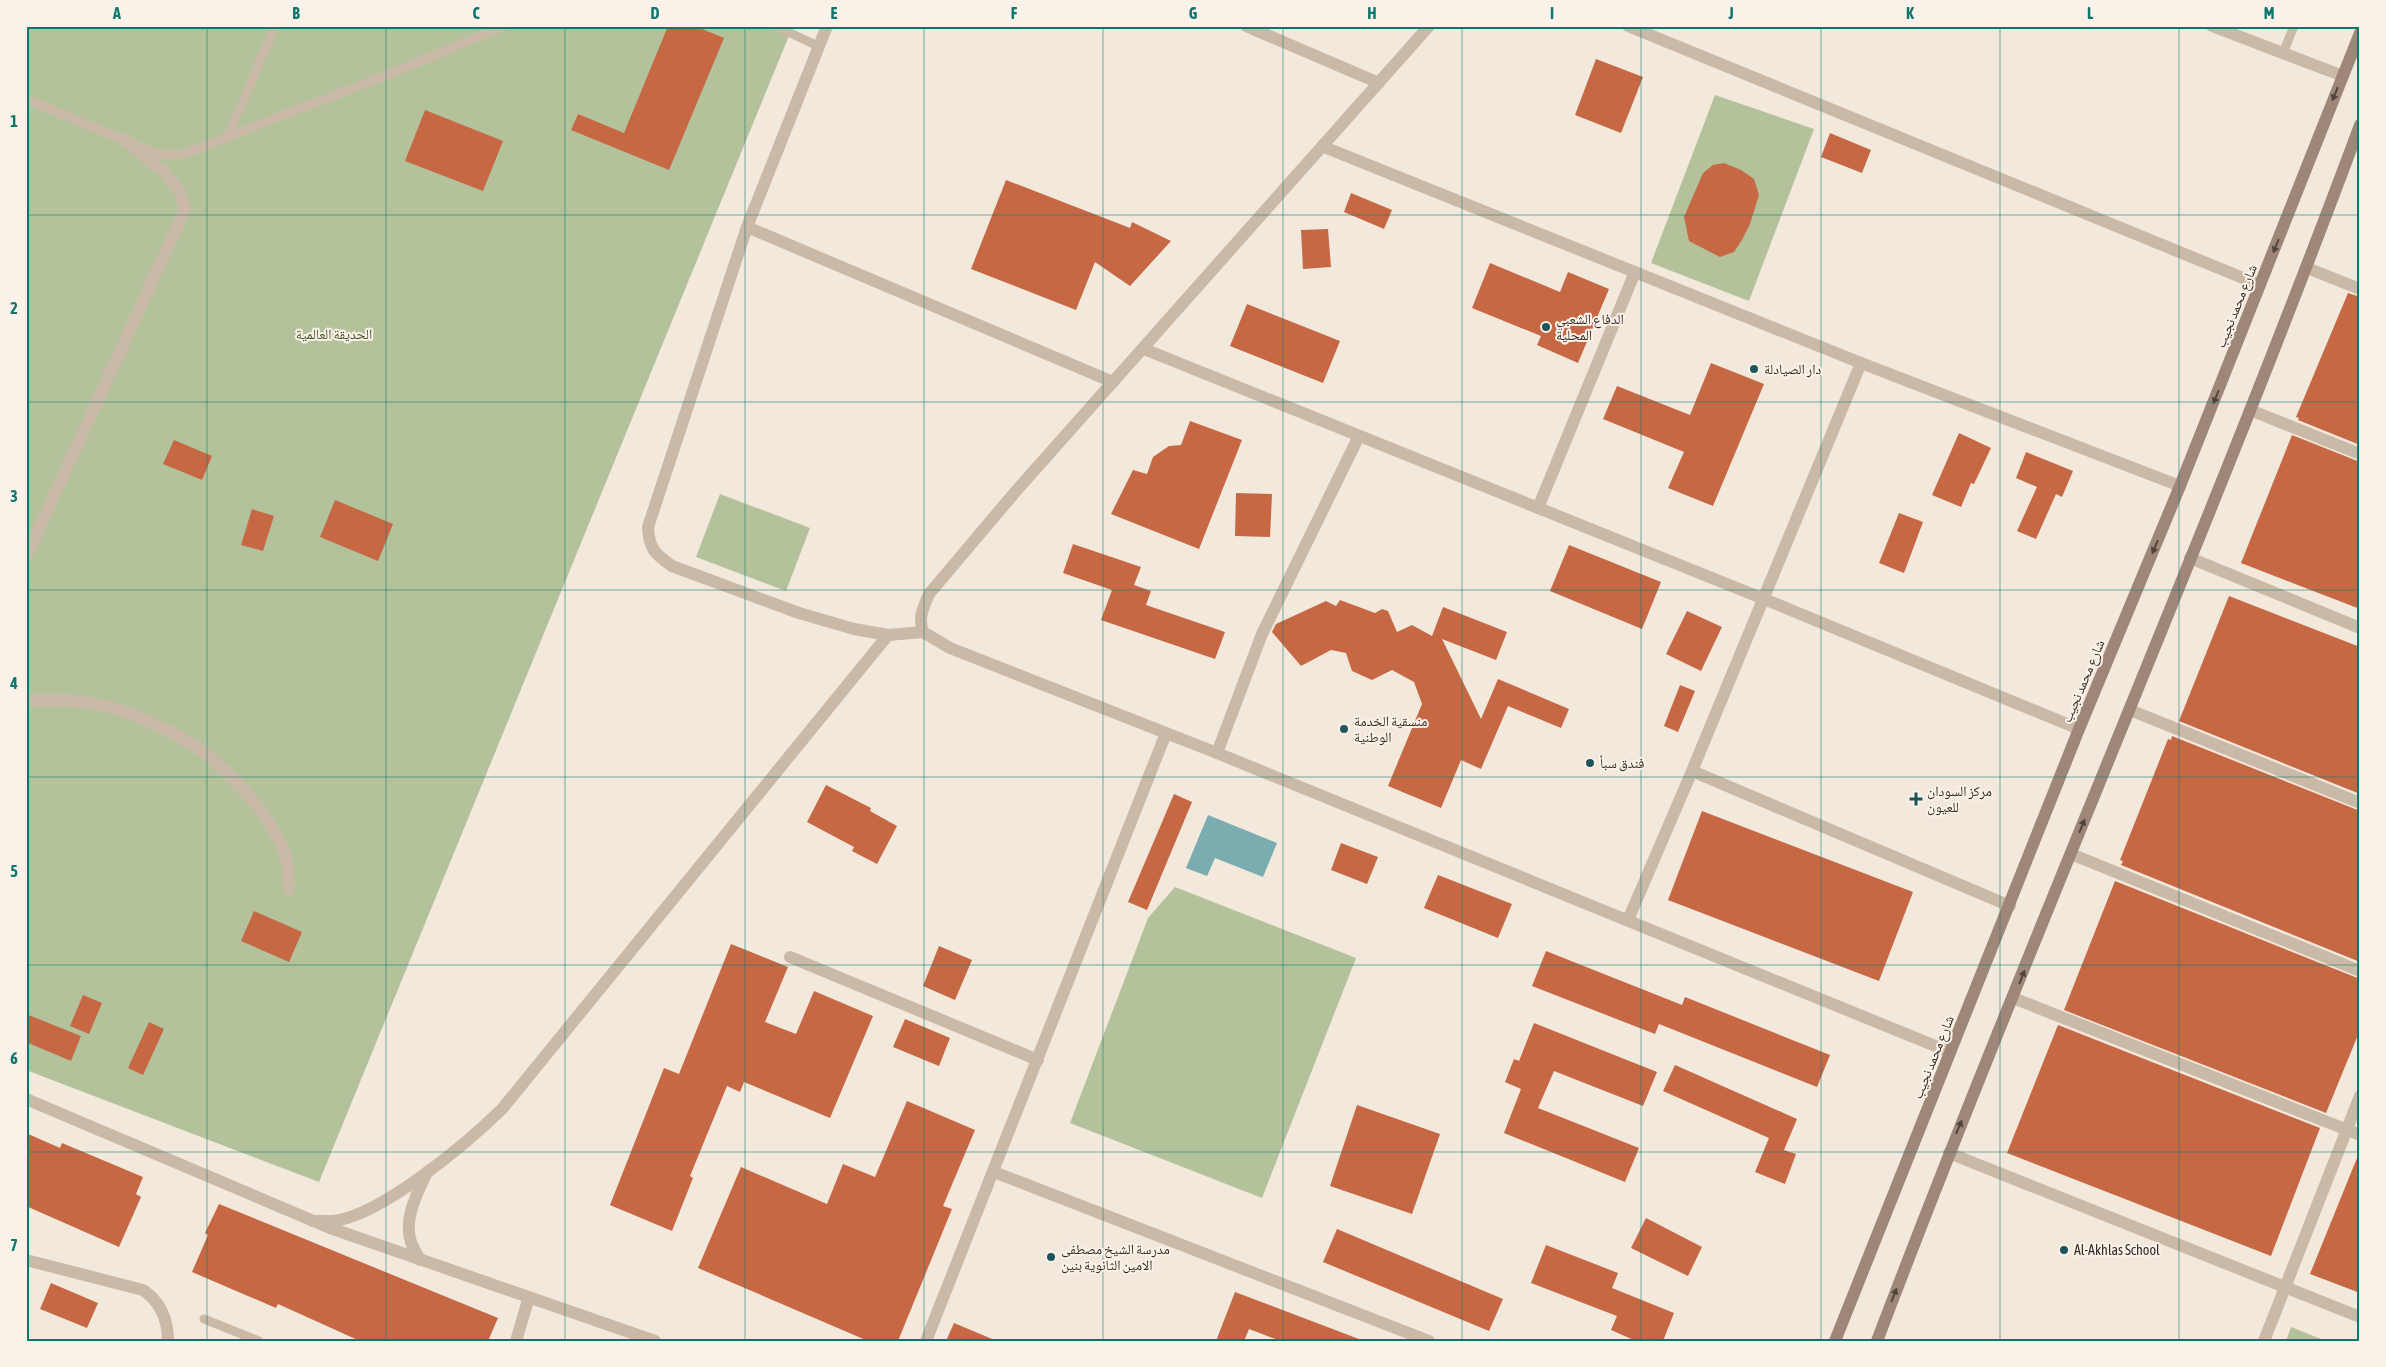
<svg xmlns="http://www.w3.org/2000/svg" width="2386" height="1367" viewBox="0 0 2386 1367" font-family="'Asap Condensed','Noto Naskh Arabic',sans-serif">
  <rect width="100%" height="100%" fill="#f2e8dc"/>
  <!-- green -->
  <g fill="#b4c29c">
    <path d="M26,26h767l-474,1156 -293,-112z"/>
    <path d="M1715,95l99,34 -65,172 -98,-38z"/>
    <path d="M720,494l90,34 -24,63 -90,-34z"/>
    <path d="M1175,887l181,71 -94,240 -192,-75 78,-205z"/>
    <path d="M2291,1327l35,14h-40z"/>
  </g>
  <!-- water -->
  <path fill="#7aacb0" d="M1208,815l69,28 -14,34 -48,-19 -8,18 -21,-8z"/>
  <!-- building -->
  <g fill="#c76845">
    <path d="M668,26h27l29,12 -55,132 -98,-40 7,-16 46,19z"/>
    <path d="M1596,59l47,18 -22,56 -46,-18z"/>
    <path d="M425,110l78,31 -20,50 -78,-30z"/>
    <path d="M1830,133l41,17 -9,23 -41,-16z"/>
    <path d="M1724,163l17,7 13,9 5,16 -9,29 -8,16 -8,12 -14,5 -31,-16 -5,-24 19,-44 10,-8z"/>
    <path d="M1006,180l124,48 2,-6 39,19 -41,45 -35,-24 -19,48 -105,-41z"/>
    <path d="M1351,193l41,17 -8,19 -40,-17z"/>
    <path d="M1328,229l3,38 -28,2 -2,-39z"/>
    <path d="M1490,263l70,29 8,-20 41,17 -31,74 -41,-18 4,-9 -69,-28z"/>
    <path d="M2348,293l12,4v148l-62,-25 1,-2 -3,-1z"/>
    <path d="M1247,304l93,37 -17,42 -93,-37z"/>
    <path d="M1711,363l53,21 -51,122 -45,-18 16,-36 -81,-33 14,-33 73,29z"/>
    <path d="M1190,421l52,19 -43,109 -88,-35 22,-44 14,4 6,-17 16,-11 12,-1z"/>
    <path d="M1959,433l32,15 -17,36 -3,-1 -10,24 -29,-12z"/>
    <path d="M2292,435l68,27v147l-119,-46z"/>
    <path d="M174,440l38,16 -10,24 -39,-16z"/>
    <path d="M2026,452l47,19 -11,26 -6,-3 -20,45 -19,-8 20,-44 -21,-9z"/>
    <path d="M1236,493l36,1 -2,43 -35,-1z"/>
    <path d="M335,500l58,24 -15,37 -58,-24z"/>
    <path d="M252,509l22,7 -11,35 -22,-6z"/>
    <path d="M1899,513l24,9 -19,51 -25,-10z"/>
    <path d="M1073,544l68,23 -7,18 17,6 -5,14 79,27 -10,27 -114,-39 11,-30 -49,-17z"/>
    <path d="M1569,545l92,37 -19,47 -92,-38z"/>
    <path d="M2229,596l131,51v147l-181,-73z"/>
    <path d="M1340,600l35,13 7,-4 6,2 9,21 15,-7 20,11 11,-29 64,25 -11,28 -54,-21 39,80 17,-40 71,30 -8,19 -53,-22 -27,63 -20,-9 -20,48 -53,-22 34,-82 -8,-22 -22,-12 -20,10 -20,-9 -6,-18 -15,-3 -30,16 -29,-34 4,-8 50,-23 10,5z"/>
    <path d="M1687,611l35,16 -21,44 -35,-17z"/>
    <path d="M1680,685l15,6 -17,41 -14,-6z"/>
    <path d="M2172,736l188,75v151l-239,-97 2,-4 -3,-1 48,-121 3,1z"/>
    <path d="M826,785l45,23 -1,3 27,15 -20,38 -25,-13 2,-4 -47,-25z"/>
    <path d="M1174,794l18,8 -45,108 -19,-8z"/>
    <path d="M1702,811l211,81 -34,89 -211,-81z"/>
    <path d="M1341,843l37,14 -11,27 -36,-14z"/>
    <path d="M1438,875l74,29 -14,34 -74,-30z"/>
    <path d="M2115,881l245,98v51l-34,83 -262,-103z"/>
    <path d="M254,911l48,21 -13,30 -48,-21z"/>
    <path d="M731,944l57,23 -23,55 31,12 18,-43 59,25 -43,102 -86,-36 -4,10 -13,-6 -37,90 3,2 -21,53 -62,-26 54,-137 15,6z"/>
    <path d="M939,946l33,14 -17,40 -32,-14z"/>
    <path d="M1546,951l136,54 3,-8 145,58 -13,32 -158,-63 -4,10 -123,-48z"/>
    <path d="M83,995l19,8 -13,31 -19,-8z"/>
    <path d="M26,1014l55,22 -10,25 -45,-19z"/>
    <path d="M905,1019l45,19 -11,28 -46,-19z"/>
    <path d="M149,1022l15,7 -21,46 -15,-7z"/>
    <path d="M1534,1023l123,49 -14,34 -89,-35 -16,37 101,40 -14,34 -121,-49 17,-44 -16,-7 9,-23 5,2z"/>
    <path d="M2058,1025l262,103 -49,128 -264,-103z"/>
    <path d="M1675,1065l122,54 -13,31 12,4 -11,30 -30,-12 14,-34 -106,-47z"/>
    <path d="M907,1101l68,29 -32,76 9,3 -54,132h-30l-170,-73 43,-101 86,37 16,-40 32,13z"/>
    <path d="M1357,1105l83,29 -28,80 -82,-28z"/>
    <path d="M26,1133l34,15 2,-5 81,34 -7,17 5,3 -22,50 -93,-41z"/>
    <path d="M2359,1153h1v140l-50,-19z"/>
    <path d="M219,1204l279,114 -10,23h-128l-82,-37 -2,4 -84,-36 16,-37 -3,-2z"/>
    <path d="M1646,1218l56,29 -14,29 -57,-28z"/>
    <path d="M1337,1229l166,70 -14,32 -166,-69z"/>
    <path d="M1546,1245l72,28 -6,15 62,25 -11,28h-27l-25,-11 6,-14 -86,-33z"/>
    <path d="M51,1283l47,20 -11,25 -47,-19z"/>
    <path d="M1235,1292l124,47v2h-78l-32,-12 -5,12h-28z"/>
    <path d="M954,1323l43,18h-51z"/>
  </g>
  <g fill="none" stroke-linecap="round" stroke-linejoin="round">
    <!-- service -->
    <g stroke="#cbb9a7" stroke-width="9">
      <path d="M775,26l43,20"/>
      <path d="M2283,53l11,-27"/>
      <path d="M26,99l131,55 15,1 14,-2 218,-85 100,-42"/>
      <path d="M228,136l47,-110"/>
      <path d="M204,1319l55,22"/>
    </g>
    <!-- minor -->
    <g stroke="#cbb9a7" stroke-width="12">
      <path d="M827,26l-80,201 -99,300c1,22 7,27 24,39l127,47 55,16 34,6 35,-3"/>
      <path d="M1246,26l133,57"/>
      <path d="M1429,26l-413,465 -87,103c-6,14 -11,24 -6,38l27,16 267,105 733,299"/>
      <path d="M1628,26l632,259"/>
      <path d="M2212,26l131,50"/>
      <path d="M1324,147l537,216 319,123"/>
      <path d="M747,227l366,155"/>
      <path d="M2307,268l53,21"/>
      <path d="M1144,349l620,250 315,130"/>
      <path d="M2250,410l110,44"/>
      <path d="M1538,508l97,-236"/>
      <path d="M26,557l159,-348 -6,-19 -15,-18 -39,-32"/>
      <path d="M2190,558l170,70"/>
      <path d="M26,701c28,-3 56,-1 84,6 25,7 68,27 89,42 34,25 78,72 88,113 2,9 1,19 2,27"/>
      <path d="M2130,710l230,93"/>
      <path d="M1217,753l45,-119 97,-198"/>
      <path d="M1692,771l318,135"/>
      <path d="M2071,854l289,117"/>
      <path d="M1628,920l64,-149 169,-408"/>
      <path d="M790,957l248,103"/>
      <path d="M2013,998l347,137"/>
      <path d="M26,1099l304,129 325,113"/>
      <path d="M1949,1153l411,164"/>
      <path d="M994,1172l435,169"/>
      <path d="M313,1221c6,0 13,0 20,0 48,-5 134,-78 169,-112l386,-474"/>
      <path d="M26,1260l117,30c18,12 25,29 25,51"/>
      <path d="M420,1260c-3,-6 -7,-12 -9,-18 -8,-24 7,-50 16,-70"/>
      <path d="M516,1341l13,-44"/>
      <path d="M926,1341l240,-608"/>
      <path d="M2264,1341l96,-245"/>
    </g>
    <!-- secondary -->
    <g stroke="#9e8779" stroke-width="12">
      <path d="M1835,1341l244,-612 101,-243 180,-453"/>
      <path d="M1877,1341c155,-408 331,-807 483,-1216"/>
    </g>
  </g>
  <!-- one-way arrows -->
  <defs><path id="oneway-solid" d="M-6-.8H1V-3.2L6.5 0L1 3.2V.8H-6Z" transform="scale(1.25)"/></defs>
  <g fill="#51443c">
    <use href="#oneway-solid" transform="translate(2335 94) rotate(112)"/>
    <use href="#oneway-solid" transform="translate(2276 246) rotate(112)"/>
    <use href="#oneway-solid" transform="translate(2216 397) rotate(112)"/>
    <use href="#oneway-solid" transform="translate(2155 547) rotate(113)"/>
    <use href="#oneway-solid" transform="translate(2082 826) rotate(-68)"/>
    <use href="#oneway-solid" transform="translate(2022 977) rotate(-68)"/>
    <use href="#oneway-solid" transform="translate(1959 1127) rotate(-67)"/>
    <use href="#oneway-solid" transform="translate(1894 1295) rotate(-69)"/>
  </g>
  <!-- grid -->
  <path fill="none" stroke="#0f766e" stroke-width="1" stroke-opacity="0.55" d="M207,26v1315M386,26v1315M565,26v1315M745,26v1315M924,26v1315M1103,26v1315M1283,26v1315M1462,26v1315M1641,26v1315M1821,26v1315M2000,26v1315M2179,26v1315M26,215h2334M26,402h2334M26,590h2334M26,777h2334M26,965h2334M26,1152h2334"/>
  <!-- markers -->
  <g fill="#1d5459" stroke="#faf2e8" stroke-width="2">
    <circle cx="1546" cy="327" r="5"/>
    <circle cx="1754" cy="369" r="5"/>
    <circle cx="1344" cy="729" r="5"/>
    <circle cx="1590" cy="763" r="5"/>
    <path d="M1913.5 791.5h5v5h5v5h-5v5h-5v-5h-5v-5h5z"/>
    <circle cx="2064" cy="1250" r="5"/>
    <circle cx="1051" cy="1257" r="5"/>
  </g>
  <g text-anchor="middle" stroke-width="4" stroke-linejoin="round" paint-order="stroke">
    <!-- street labels -->
    <g font-size="14" fill="#372d28" stroke="#faf2e8">
      <text transform="translate(2236 306) rotate(-68)" y="5">شارع محمد نجيب</text>
      <text transform="translate(2083 681) rotate(-67)" y="5">شارع محمد نجيب</text>
      <text transform="translate(1933 1057) rotate(-68)" y="5">شارع محمد نجيب</text>
    </g>
    <!-- poi labels -->
    <g font-size="14" fill="#372d28" stroke="#faf2e8" text-anchor="start">
      <text x="1556" y="324">الدفاع الشعبي<tspan x="1556" dy="16">المحلية</tspan></text>
      <text x="1764" y="374">دار الصيادلة</text>
      <text x="1354" y="726">منسقية الخدمة<tspan x="1354" dy="16">الوطنية</tspan></text>
      <text x="1600" y="768">فندق سبأ</text>
      <text x="1927" y="796">مركز السودان<tspan x="1927" dy="16">للعيون</tspan></text>
      <text x="1061" y="1254">مدرسة الشيخ مصطفى<tspan x="1061" dy="16">الامين الثانوية بنين</tspan></text>
      <text x="2074" y="1255">Al-Akhlas School</text>
    </g>
    <!-- park labels -->
    <g font-size="14" fill="#45562b" stroke="#faf2e8">
      <text x="334" y="339">الحديقة العالمية</text>
    </g>
  </g>
  <!-- border -->
  <rect width="2386" height="1367" fill="none" stroke="#faf2e8" stroke-width="55"/>
  <rect x="28" y="28" width="2330" height="1312" fill="none" stroke="#0f766e" stroke-width="2"/>
  <g font-size="16" text-anchor="middle" font-weight="bold" fill="#0f766e">
    <text x="117" y="19">A</text>
    <text x="296" y="19">B</text>
    <text x="476" y="19">C</text>
    <text x="655" y="19">D</text>
    <text x="834" y="19">E</text>
    <text x="1014" y="19">F</text>
    <text x="1193" y="19">G</text>
    <text x="1372" y="19">H</text>
    <text x="1552" y="19">I</text>
    <text x="1731" y="19">J</text>
    <text x="1910" y="19">K</text>
    <text x="2090" y="19">L</text>
    <text x="2269" y="19">M</text>
    <text x="14" y="127">1</text>
    <text x="14" y="314">2</text>
    <text x="14" y="502">3</text>
    <text x="14" y="689">4</text>
    <text x="14" y="877">5</text>
    <text x="14" y="1064">6</text>
    <text x="14" y="1251">7</text>
  </g>
</svg>
